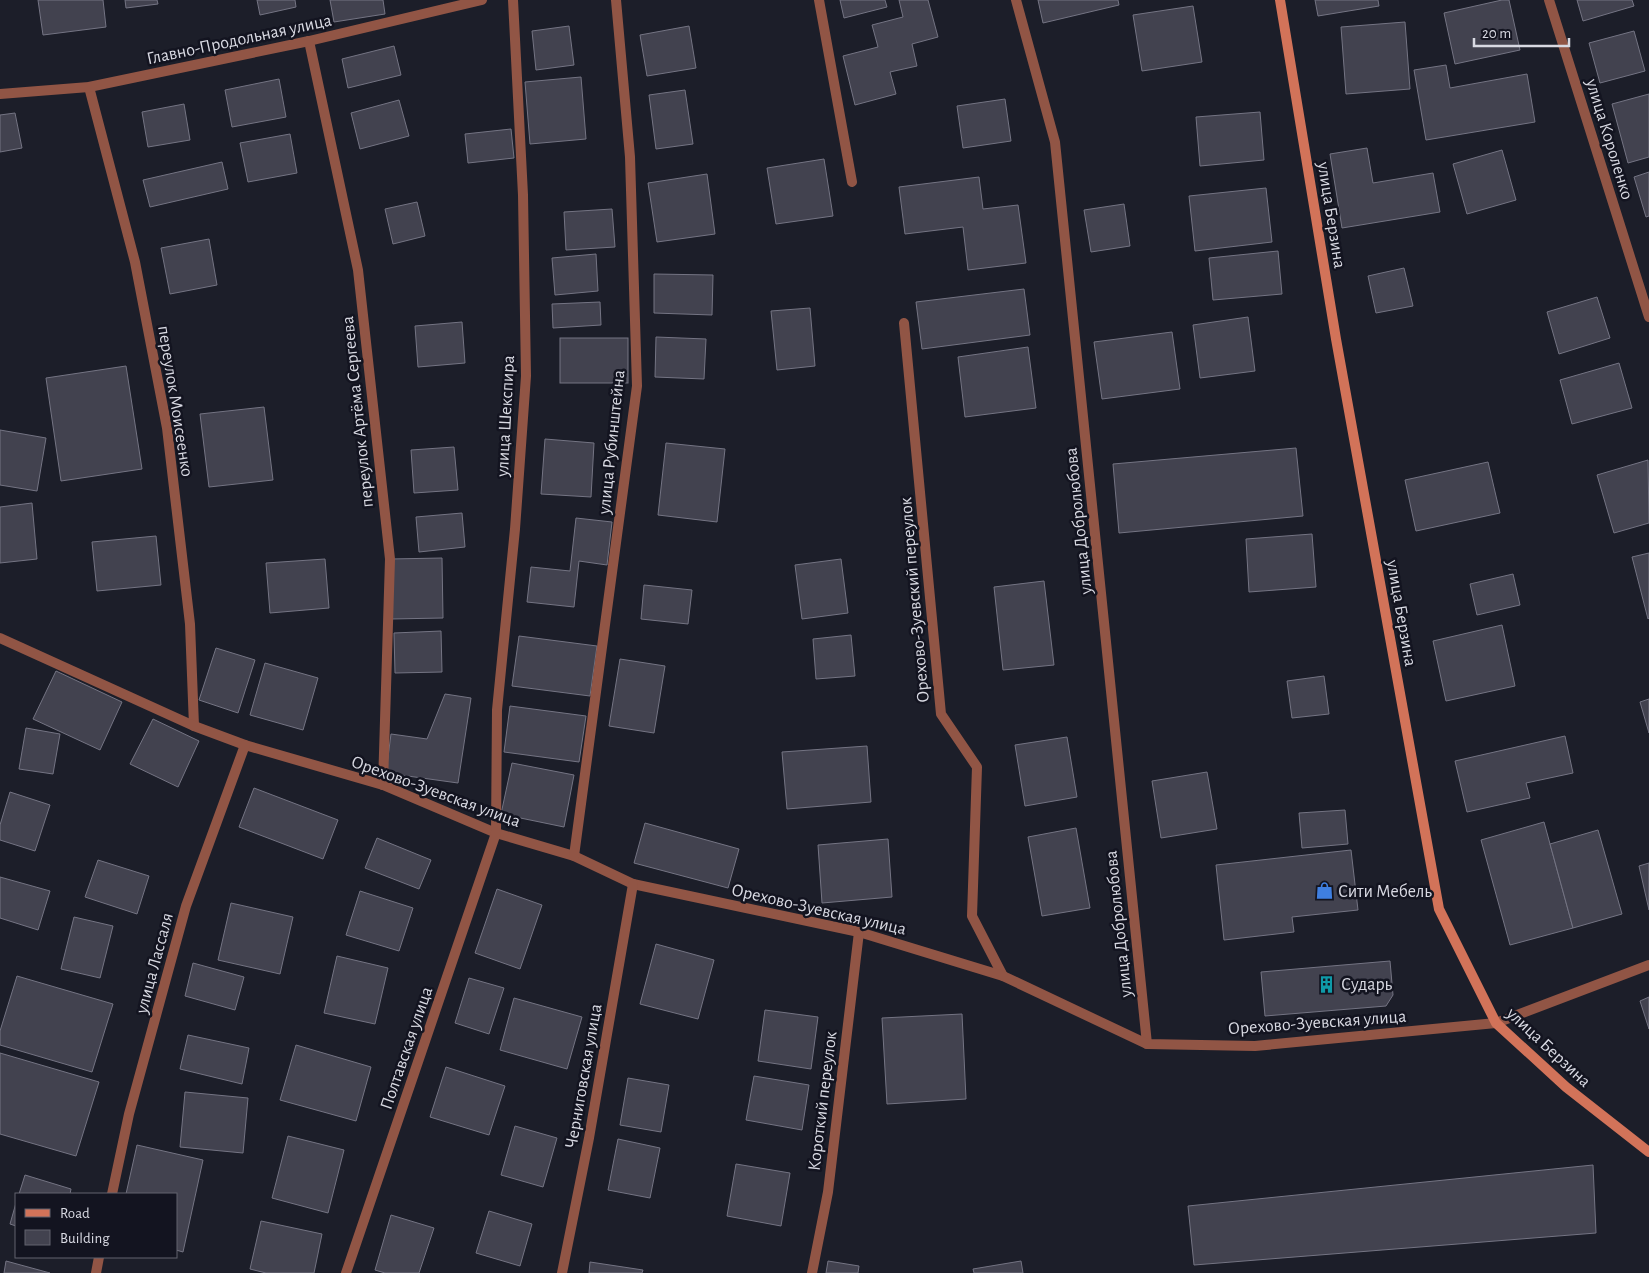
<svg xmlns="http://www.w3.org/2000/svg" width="1649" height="1273" viewBox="0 0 1649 1273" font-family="'Alegreya Sans',sans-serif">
  <rect width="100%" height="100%" fill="#1c1e29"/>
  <!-- building -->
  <g fill="#42424f" stroke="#747483">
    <path d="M38,0h65l3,27 -63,8z"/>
    <path d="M125,0h32l1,4 -32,4z"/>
    <path d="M257,0h38l1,7 -36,8z"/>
    <path d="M330,0h53l2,14 -51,8z"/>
    <path d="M840,0h45l2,7 -43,11z"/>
    <path d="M899,0h29l10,37 -26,7 5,22 -27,6 6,22 -41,11 -12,-49 35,-9 -6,-22 31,-8z"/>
    <path d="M1038,0h80l1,5 -76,18z"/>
    <path d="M1315,0h63l1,6 -61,10z"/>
    <path d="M1502,0h7l11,50 -65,14 -11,-51z"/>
    <path d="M1577,0h55l2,6 -51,15z"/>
    <path d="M1193,6l9,56 -60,9 -9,-56z"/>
    <path d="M1405,22l5,67 -64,5 -5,-67z"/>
    <path d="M569,26l5,39 -38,5 -4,-39z"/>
    <path d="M689,26l7,42 -49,8 -7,-41z"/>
    <path d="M1634,31l11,40 -45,12 -11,-40z"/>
    <path d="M394,46l7,29 -53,13 -6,-29z"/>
    <path d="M1446,65l4,23 77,-14 8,48 -109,18 -12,-70z"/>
    <path d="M581,77l5,62 -56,5 -5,-62z"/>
    <path d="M279,79l7,38 -54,10 -7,-37z"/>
    <path d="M685,90l8,54 -37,5 -7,-54z"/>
    <path d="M1649,94v63l-21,6 -16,-59z"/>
    <path d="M1005,99l6,42 -48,7 -6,-42z"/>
    <path d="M399,100l10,36 -49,13 -9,-36z"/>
    <path d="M184,104l6,36 -42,7 -6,-35z"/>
    <path d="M1260,112l4,48 -64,6 -4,-49z"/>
    <path d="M15,113l7,35 -22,4v-37z"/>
    <path d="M511,129l3,29 -46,5 -3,-29z"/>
    <path d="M290,134l7,39 -49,9 -8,-39z"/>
    <path d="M1367,148l6,35 60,-10 7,39 -98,16 -12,-74z"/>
    <path d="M1502,150l14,50 -49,14 -14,-50z"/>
    <path d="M824,159l9,57 -57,8 -9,-56z"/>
    <path d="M222,162l6,27 -78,18 -7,-27z"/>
    <path d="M1649,172v44l-3,1 -12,-40z"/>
    <path d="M707,174l8,60 -58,8 -9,-59z"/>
    <path d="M979,177l4,32 35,-4 8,58 -58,7 -5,-43 -58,7 -6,-47z"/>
    <path d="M1266,188l6,54 -77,9 -6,-55z"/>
    <path d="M417,202l8,34 -32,8 -8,-35z"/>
    <path d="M1124,204l6,42 -39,6 -7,-42z"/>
    <path d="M612,209l3,38 -49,3 -2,-38z"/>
    <path d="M209,239l8,46 -47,9 -9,-46z"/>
    <path d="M1278,251l4,43 -69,6 -4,-42z"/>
    <path d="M596,254l2,37 -43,4 -3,-37z"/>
    <path d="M1404,268l9,38 -37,7 -8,-37z"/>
    <path d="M654,274l59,1 -1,40 -58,-2z"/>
    <path d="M1024,289l6,46 -108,14 -6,-47z"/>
    <path d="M1597,297l13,41 -51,16 -12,-42z"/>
    <path d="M600,302l1,23 -48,3 -1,-24z"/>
    <path d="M810,308l5,58 -38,4 -6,-59z"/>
    <path d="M1248,317l7,54 -55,7 -7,-53z"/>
    <path d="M462,322l3,41 -47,4 -3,-41z"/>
    <path d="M1172,332l8,57 -78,10 -8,-57z"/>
    <path d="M656,337l50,2 -2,40 -49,-2z"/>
    <rect x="560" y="338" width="68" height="45"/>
    <path d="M1028,347l8,61 -71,9 -7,-60z"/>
    <path d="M1619,363l13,45 -60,16 -12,-44z"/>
    <path d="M126,366l16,103 -81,12 -15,-103z"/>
    <path d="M264,407l9,73 -64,7 -9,-73z"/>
    <path d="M0,430l46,8 -9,53 -37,-6z"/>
    <path d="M545,439l49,4 -3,54 -50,-3z"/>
    <path d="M666,443l59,6 -8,73 -59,-7z"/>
    <path d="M454,447l4,43 -44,3 -3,-43z"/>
    <path d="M1296,448l7,68 -184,17 -6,-69z"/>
    <path d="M1648,460l1,63 -35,10 -17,-58z"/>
    <path d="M1488,462l12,51 -84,18 -11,-51z"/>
    <path d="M32,503l5,56 -37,4v-56z"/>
    <path d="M462,513l3,34 -46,5 -3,-35z"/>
    <path d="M576,518l36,4 -5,43 -28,-4 -5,46 -47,-5 4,-35 39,4z"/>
    <path d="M1312,534l4,53 -67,5 -3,-53z"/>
    <path d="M156,536l5,49 -64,6 -5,-49z"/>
    <path d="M1649,553v65l-1,1 -16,-62z"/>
    <path d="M442,558l1,60 -52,1 -1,-60z"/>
    <path d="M325,559l4,49 -59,5 -4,-50z"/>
    <path d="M841,559l7,54 -46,6 -7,-54z"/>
    <path d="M1513,574l7,31 -43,10 -7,-31z"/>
    <path d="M1044,581l10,84 -51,5 -9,-83z"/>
    <path d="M644,585l48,5 -4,34 -47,-5z"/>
    <path d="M1502,625l13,61 -69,15 -13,-60z"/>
    <path d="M441,631l1,41 -47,1 -1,-40z"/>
    <path d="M851,635l4,41 -39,3 -3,-40z"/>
    <path d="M519,636l78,10 -7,50 -78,-10z"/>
    <path d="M216,648l39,12 -17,53 -39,-13z"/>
    <path d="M620,659l45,7 -11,67 -45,-7z"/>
    <path d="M265,663l53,15 -15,52 -53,-15z"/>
    <path d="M56,671l66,31 -22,48 -67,-31z"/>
    <path d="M1324,676l5,38 -37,4 -5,-37z"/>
    <path d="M445,694l26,4 -13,85 -72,-10 5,-39 36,5z"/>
    <path d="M1649,699v34l-9,-31z"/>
    <path d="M510,706l76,10 -7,46 -75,-10z"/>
    <path d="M153,719l46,22 -21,46 -48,-23z"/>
    <path d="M26,728l34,6 -7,40 -34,-5z"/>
    <path d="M1565,736l8,37 -47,10 4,15 -63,14 -12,-51z"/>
    <path d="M1067,737l10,60 -52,9 -10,-61z"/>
    <path d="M867,746l4,56 -84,7 -5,-57z"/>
    <path d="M512,763l62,12 -10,52 -63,-13z"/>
    <path d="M1207,772l10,57 -56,9 -9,-57z"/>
    <path d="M254,788l84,32 -15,39 -84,-32z"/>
    <path d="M10,792l40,13 -15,46 -35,-11v-15z"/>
    <path d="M1345,810l3,34 -46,4 -3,-35z"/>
    <path d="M1544,822l29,106 -63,17 -29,-105z"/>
    <path d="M645,823l94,26 -11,39 -94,-25z"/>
    <path d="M1076,828l14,80 -48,8 -14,-79z"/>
    <path d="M1598,830l24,84 -49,14 -23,-84z"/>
    <path d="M377,838l54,22 -12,29 -54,-21z"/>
    <path d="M888,839l4,58 -70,6 -4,-58z"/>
    <path d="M1351,850l7,60 -66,7 2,15 -70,8 -8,-75z"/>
    <path d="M98,860l51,16 -12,38 -52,-17z"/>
    <path d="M1649,863v47l-10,-44z"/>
    <path d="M0,877l50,14 -12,39 -38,-12z"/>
    <path d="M497,889l45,16 -22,64 -45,-16z"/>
    <path d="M360,891l53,17 -14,43 -53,-16z"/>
    <path d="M231,903l62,14 -13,57 -62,-14z"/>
    <path d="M74,917l39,9 -13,52 -39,-9z"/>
    <path d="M656,944l58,16 -16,59 -58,-15z"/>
    <path d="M337,956l51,12 -13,56 -51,-11z"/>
    <path d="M1390,961l3,34 -7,11 -121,10 -4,-44z"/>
    <path d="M193,963l51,14 -9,33 -50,-14z"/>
    <path d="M17,976l96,28 -21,68 -92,-27v-14z"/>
    <path d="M469,978l35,10 -15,46 -34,-11z"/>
    <path d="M1649,997v32l-9,-28z"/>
    <path d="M514,998l68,19 -15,52 -67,-19z"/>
    <path d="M765,1010l53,7 -7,52 -53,-8z"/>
    <path d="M962,1014l4,85 -79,5 -5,-86z"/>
    <path d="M188,1035l61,13 -7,36 -62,-15z"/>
    <path d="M296,1045l75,22 -15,54 -76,-21z"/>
    <path d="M0,1053l99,29 -23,74 -76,-22z"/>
    <path d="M446,1067l59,19 -16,49 -59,-18z"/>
    <path d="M754,1076l55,9 -7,45 -56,-10z"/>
    <path d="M628,1078l41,7 -8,47 -41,-7z"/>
    <path d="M185,1092l63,6 -5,55 -63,-6z"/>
    <path d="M515,1126l42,12 -14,49 -42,-12z"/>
    <path d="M288,1136l56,14 -16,63 -56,-15z"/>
    <path d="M618,1139l42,9 -10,50 -42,-8z"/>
    <path d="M137,1145l66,15 -20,92 -7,-2v-56h-50z"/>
    <path d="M736,1164l54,9 -9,53 -54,-10z"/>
    <path d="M1593,1165l3,68 -402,32 -6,-59z"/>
    <path d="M25,1175l46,14 -1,5h-51z"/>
    <path d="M16,1203v23l-6,-2z"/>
    <path d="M489,1211l43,13 -12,42 -44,-13z"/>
    <path d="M391,1215l43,13 -15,45h-34l-10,-3z"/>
    <path d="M261,1221l61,13 -8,39h-48l-16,-4z"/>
    <path d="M6,1261l44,12h-46z"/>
    <path d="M828,1261l31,5 -1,7h-32z"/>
    <path d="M1021,1261l2,12h-49l-1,-4z"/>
    <path d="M590,1262l53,8 -1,3h-53z"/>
  </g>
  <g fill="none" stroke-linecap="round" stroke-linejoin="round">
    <!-- minor -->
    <g stroke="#915545" stroke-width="10">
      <path d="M819,0l33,182"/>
      <path d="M1016,0l39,142 92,902"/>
      <path d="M1549,0l100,317"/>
      <path d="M309,41l49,229 32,289 -7,226"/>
      <path d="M89,87l46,175 32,166 23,196 4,102"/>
      <path d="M0,94l89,-7 220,-46 173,-41"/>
      <path d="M904,323l37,391 36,53 -5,149 31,60"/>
      <path d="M0,638l194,88 51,19 138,40 113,48 78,23 59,28 226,48 144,44 144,68 108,2 241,-23 153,-58"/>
      <path d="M574,856l63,-470 -7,-229 -14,-157"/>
      <path d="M112,1194l17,-80 57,-208 59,-161"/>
      <path d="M96,1273l3,-16"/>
      <path d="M346,1273l150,-440 1,-123 18,-181 11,-153 -3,-181 -10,-195"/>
      <path d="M562,1273l27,-135 44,-254"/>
      <path d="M812,1273l16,-81 31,-260"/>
    </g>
    <!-- secondary -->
    <path stroke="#d27359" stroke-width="10" d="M1280,0l56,339 103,570 57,114 70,64 83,65"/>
  </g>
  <!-- icons -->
  <defs>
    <symbol id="shop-bare" viewBox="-9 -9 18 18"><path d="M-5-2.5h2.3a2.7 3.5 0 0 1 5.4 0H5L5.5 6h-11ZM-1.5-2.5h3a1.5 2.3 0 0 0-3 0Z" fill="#3f7fe0" stroke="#131420" stroke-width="2.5" paint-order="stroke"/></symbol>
    <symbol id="building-bare" viewBox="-9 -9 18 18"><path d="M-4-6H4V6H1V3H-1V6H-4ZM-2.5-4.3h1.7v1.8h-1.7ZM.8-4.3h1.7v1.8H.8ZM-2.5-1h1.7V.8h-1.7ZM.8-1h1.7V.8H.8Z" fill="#0f9aa8" stroke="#131420" stroke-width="2.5" paint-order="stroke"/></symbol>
  </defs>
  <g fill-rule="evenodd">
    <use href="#shop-bare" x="1312" y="878" width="25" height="25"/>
    <use href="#building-bare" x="1314" y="972" width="25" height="25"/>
  </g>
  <g text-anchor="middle" stroke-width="5" stroke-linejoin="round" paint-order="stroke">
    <!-- street labels -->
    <g font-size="18" fill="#d8d9e2" stroke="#131420">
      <text transform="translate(239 39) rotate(-12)" y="6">Главно-Продольная улица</text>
      <text transform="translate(1610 139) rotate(73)" y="6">улица Короленко</text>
      <text transform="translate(1332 215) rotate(81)" y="6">улица Берзина</text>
      <text transform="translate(176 401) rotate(81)" y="6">переулок Моисеенко</text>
      <text transform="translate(357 412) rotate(-96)" y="6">переулок Артёма Сергеева</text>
      <text transform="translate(505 416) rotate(-87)" y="6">улица Шекспира</text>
      <text transform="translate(611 442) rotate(-84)" y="6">улица Рубинштейна</text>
      <text transform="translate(1078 521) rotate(-96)" y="6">улица Добролюбова</text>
      <text transform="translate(914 600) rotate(-95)" y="6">Орехово-Зуевский переулок</text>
      <text transform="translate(1402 613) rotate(80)" y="6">улица Берзина</text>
      <text transform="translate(436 791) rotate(20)" y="6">Орехово-Зуевская улица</text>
      <text transform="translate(819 909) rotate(13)" y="6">Орехово-Зуевская улица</text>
      <text transform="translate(1118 924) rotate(-96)" y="6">улица Добролюбова</text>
      <text transform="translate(154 963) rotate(-75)" y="6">улица Лассаля</text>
      <text transform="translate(1317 1022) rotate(-4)" y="6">Орехово-Зуевская улица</text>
      <text transform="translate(1549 1047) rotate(43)" y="6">улица Берзина</text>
      <text transform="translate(406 1048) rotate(-71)" y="6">Полтавская улица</text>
      <text transform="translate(583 1076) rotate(-80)" y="6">Черниговская улица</text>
      <text transform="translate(822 1101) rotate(-83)" y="6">Короткий переулок</text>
    </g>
    <!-- poi labels -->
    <g font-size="18" fill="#d8d9e2" stroke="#131420" text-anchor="start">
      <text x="1338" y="897">Сити Мебель</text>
      <text x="1341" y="990">Сударь</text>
    </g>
  </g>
  <!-- legend -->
  <rect x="15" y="1193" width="162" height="65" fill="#131420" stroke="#62636e"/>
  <rect x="25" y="1209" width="25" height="8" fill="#d27359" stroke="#62636e"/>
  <text x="60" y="1218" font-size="15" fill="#d8d9e2">Road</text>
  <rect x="25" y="1230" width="25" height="15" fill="#42424f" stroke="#62636e"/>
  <text x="60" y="1243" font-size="15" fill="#d8d9e2">Building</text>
  <!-- scale -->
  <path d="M1474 38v8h95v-8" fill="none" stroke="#d8d9e2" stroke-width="2.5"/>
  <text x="1482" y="38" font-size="15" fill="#d8d9e2" stroke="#131420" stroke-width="4" paint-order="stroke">20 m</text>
</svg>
